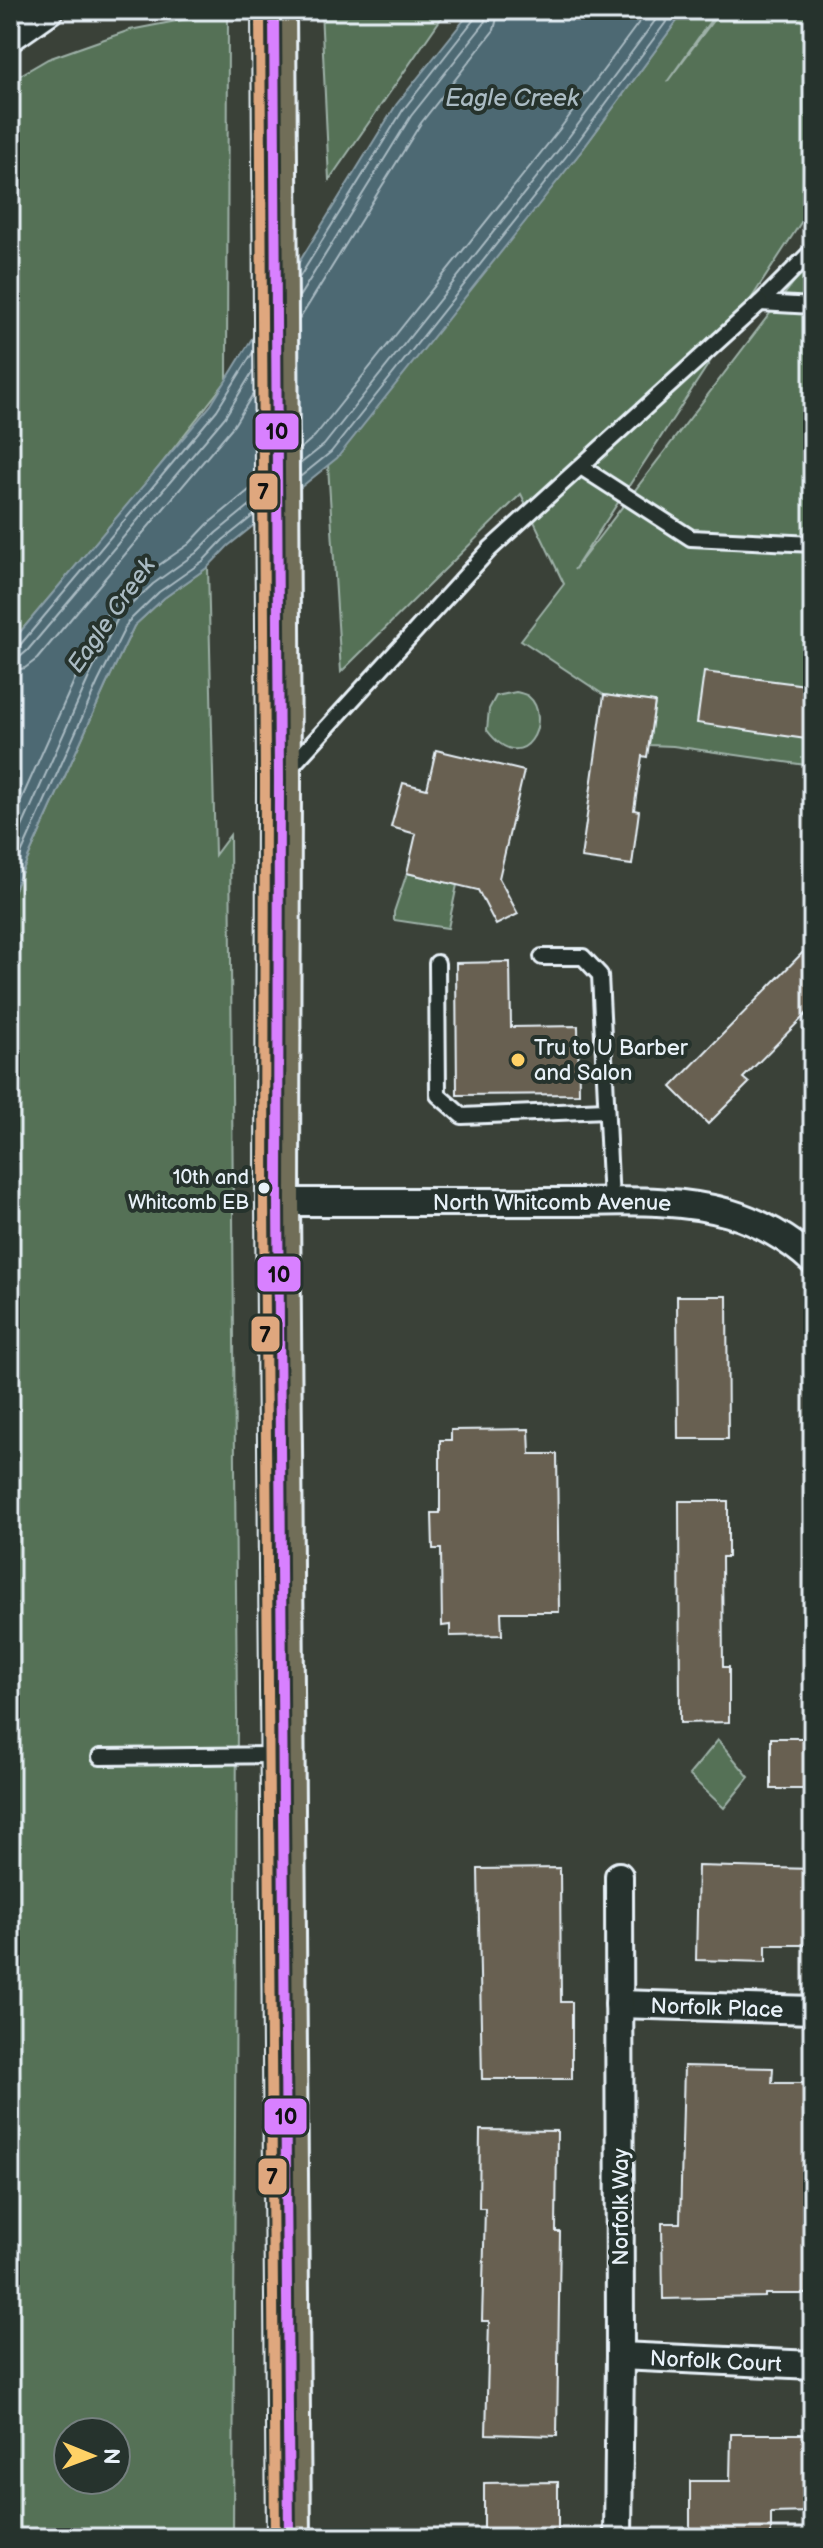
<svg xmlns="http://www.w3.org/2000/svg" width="823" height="2548" viewBox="0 0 823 2548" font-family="'Balsamiq Sans',sans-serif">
  <rect width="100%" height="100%" fill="#3a4138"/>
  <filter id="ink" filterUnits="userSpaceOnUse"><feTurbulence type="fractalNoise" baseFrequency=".0125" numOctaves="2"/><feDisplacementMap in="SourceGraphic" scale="16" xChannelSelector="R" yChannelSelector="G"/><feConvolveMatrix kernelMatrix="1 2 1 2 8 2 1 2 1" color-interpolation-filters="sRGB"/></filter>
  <g filter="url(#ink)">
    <!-- green -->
    <g fill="#557157" stroke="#9eb1a8" stroke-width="2" fill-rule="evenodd">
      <path d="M321,10h126l-118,170z"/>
      <path d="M685,10h33l-51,72 54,-72h92v194l-239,366 239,-313v509l-140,-20 -24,-1 6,-43 -51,-7 -83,-55 43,-56 -43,-90 -180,178 -13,-207 255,-316z"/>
      <path d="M228,11l-1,369 -76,97 -141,167v-563l38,-22 82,-29z"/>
      <path d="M208,567l7,288 15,-20 7,881 -4,822h-223v-1640l96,-213 28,-59 30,-28zM68,2432h48v48h-48z"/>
      <path d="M516,692c2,0 11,3 12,4 26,21 -3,85 -41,34l2,-21 7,-13z"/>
      <path d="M407,873l50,12 -9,43 -54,-8v-8z"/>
      <path d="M718,1740l31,37 -25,31 -35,-33z"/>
    </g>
    <!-- water -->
    <path fill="#4d6973" stroke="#8b9fa8" stroke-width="2" d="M472,10h213l-102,139 -246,309 -109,88 -20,21 -44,31 -30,28 -28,59 -96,213v-254l201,-239 185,-300z"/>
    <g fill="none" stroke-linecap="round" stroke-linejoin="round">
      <!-- shore -->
      <g stroke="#aabbc3" stroke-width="2">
        <path d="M299,278l104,-168 72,-92 2,-8"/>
        <path d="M299,297l112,-181 73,-92 3,-14"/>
        <path d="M299,320l122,-197 73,-93 5,-20"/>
        <path d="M300,449l15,-13 244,-306 89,-120"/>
        <path d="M300,464l24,-19 244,-307 95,-128"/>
        <path d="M300,477l31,-25 245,-308 99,-134"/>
        <path d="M10,648l10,-3 197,-235 36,-58"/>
        <path d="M10,658l10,-1 7,-6 198,-234 28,-46"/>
        <path d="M10,671l15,-3 12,-9 197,-234 19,-31"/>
        <path d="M10,825l68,-153 31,-62 36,-35 44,-31 19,-20 46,-38"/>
        <path d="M10,854l79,-177 30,-61 34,-32 43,-31 20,-20 38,-31"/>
        <path d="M10,879l88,-197 30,-60 31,-30 44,-31 20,-21 31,-25"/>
      </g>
    </g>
    <!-- building -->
    <g fill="#686151" stroke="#e8f1f8" stroke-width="2">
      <path d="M704,672l109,14v54l-116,-17z"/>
      <path d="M604,695l51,7 -8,55 -5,-1 -8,54 5,1 -7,54 -51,-7z"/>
      <path d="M436,750l88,21 -25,107 19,36 -22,11 -18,-35 -71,-17 9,-39 -25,-7 12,-44 24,6z"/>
      <path d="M813,942v65l-70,71 6,5 -41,41 -37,-37z"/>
      <path d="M510,962l1,65 67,-1 1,68 -122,1 -1,-132z"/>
      <path d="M677,1296h50l1,143h-50z"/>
      <path d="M529,1429l1,25h27l2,158h-58l1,23 -52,1v-11l-8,1 -1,-77h-8l-1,-36h8v-73h11v-10z"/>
      <path d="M679,1501h49v56h-6l1,110h6v55l-49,1z"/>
      <rect x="771" y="1738" width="42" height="51"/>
      <path d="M698,1866l115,3v76h-47v17l-70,-2z"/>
      <path d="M560,1868l1,134h11v77h-90l-4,-210z"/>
      <path d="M684,2066l89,2 -1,15h41v211h-48v3l-102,2 -1,-76h18z"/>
      <path d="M480,2130l77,1 -1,101h4l-3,204 -71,-2 3,-113h-7l3,-113h-6z"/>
      <path d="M731,2434h82v78l-42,1v25h-81v-57h40z"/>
      <path d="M558,2482v56h-74v-55z"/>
    </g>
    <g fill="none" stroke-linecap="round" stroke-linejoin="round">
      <defs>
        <g id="service">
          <path d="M813,250l-53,53 53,3"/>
          <path d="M581,467l110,71 122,6"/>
          <path d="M289,769l201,-220 270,-246"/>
          <path d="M542,957h41l17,18 11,227"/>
          <path d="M437,963l1,132 24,21 144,-6"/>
          <path d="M100,1757l178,-2"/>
        </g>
        <g id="minor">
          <path d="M10,38l40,-28"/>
          <path id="s1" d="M278,1202c93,0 187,0 280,0 56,0 117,-5 171,11 30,9 61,26 84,48"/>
          <path id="s2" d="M619,2004l194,6"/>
          <path id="s3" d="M620,2356l193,9"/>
          <path d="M618,2538l2,-182 -1,-480"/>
        </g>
        <path id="primary" d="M274,10l5,769 -1,423 11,1336"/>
      </defs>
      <!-- service casing -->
      <use href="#service" stroke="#e8f1f8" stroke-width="20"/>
      <!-- minor casing -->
      <use href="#minor" stroke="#e8f1f8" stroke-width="32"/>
      <!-- primary casing -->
      <use href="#primary" stroke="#e8f1f8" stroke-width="48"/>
      <!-- service -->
      <use href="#service" stroke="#26332d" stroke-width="14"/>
      <!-- minor -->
      <use href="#minor" stroke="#26332d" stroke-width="26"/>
      <!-- primary -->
      <use href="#primary" stroke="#716e59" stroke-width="42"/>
      <defs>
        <path id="bus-1" d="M274,10l5,769 -1,423 11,1336"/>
        <path id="bus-2" d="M260,10l5,769 -1,423 11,1336"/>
      </defs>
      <!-- bus-1 casing -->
      <use href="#bus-1" stroke="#26332d" stroke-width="16"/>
      <!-- bus-2 casing -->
      <use href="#bus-2" stroke="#26332d" stroke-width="16"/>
      <!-- bus-1 -->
      <use href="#bus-1" stroke="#d880ff" stroke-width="10"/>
      <!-- bus-2 -->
      <use href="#bus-2" stroke="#dfa77e" stroke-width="10"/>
    </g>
  </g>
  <!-- markers -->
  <circle fill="#ffd166" stroke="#26332d" stroke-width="3" cx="518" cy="1060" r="8"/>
  <circle fill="#e8f1f8" stroke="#26332d" stroke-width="3" cx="264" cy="1188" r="7"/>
  <g text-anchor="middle" stroke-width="8" stroke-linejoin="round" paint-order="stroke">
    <!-- bus labels -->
    <g font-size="20" fill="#e8f1f8" stroke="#26332d" text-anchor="end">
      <text x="249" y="1184">10th and<tspan x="249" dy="25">Whitcomb EB</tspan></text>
    </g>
    <!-- poi labels -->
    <g font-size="22" fill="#e8f1f8" stroke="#26332d" text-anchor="start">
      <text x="534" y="1055">Tru to U Barber<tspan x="534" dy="25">and Salon</tspan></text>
    </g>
    <!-- street labels -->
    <g font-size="22" fill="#e8f1f8" stroke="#26332d">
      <text dy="8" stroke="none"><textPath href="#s1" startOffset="274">North Whitcomb Avenue</textPath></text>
      <text dy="8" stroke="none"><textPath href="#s2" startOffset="98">Norfolk Place</textPath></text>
      <text transform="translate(620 2207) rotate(-90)" y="8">Norfolk Way</text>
      <text dy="8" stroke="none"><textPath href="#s3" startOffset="96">Norfolk Court</textPath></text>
    </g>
    <!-- water labels -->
    <g font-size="24" font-style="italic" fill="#aabbc3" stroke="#26332d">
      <text x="512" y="106">Eagle Creek</text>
      <text transform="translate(111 615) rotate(-55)" y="8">Eagle Creek</text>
    </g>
  </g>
  <g stroke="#26332d" stroke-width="3">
    <rect x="254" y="412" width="46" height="39" rx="8" fill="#d880ff"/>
    <rect x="248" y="472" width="31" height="39" rx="8" fill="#dfa77e"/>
    <rect x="256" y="1255" width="46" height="38" rx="8" fill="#d880ff"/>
    <rect x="250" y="1315" width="31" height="38" rx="8" fill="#dfa77e"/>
    <rect x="263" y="2097" width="45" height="39" rx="8" fill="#d880ff"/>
    <rect x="257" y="2157" width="31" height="39" rx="8" fill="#dfa77e"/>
  </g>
  <g font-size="22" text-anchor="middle" font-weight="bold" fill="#111">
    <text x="277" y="439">10</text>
    <text x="263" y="499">7</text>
    <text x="279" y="1282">10</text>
    <text x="265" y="1342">7</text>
    <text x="286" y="2124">10</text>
    <text x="272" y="2184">7</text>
  </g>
  <!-- margin -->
  <rect width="823" height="2548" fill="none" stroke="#26332d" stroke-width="40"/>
  <rect x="20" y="20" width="783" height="2508" fill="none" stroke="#e8f1f8" stroke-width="3" filter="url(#ink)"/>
  <!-- north arrow -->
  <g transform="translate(92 2456) rotate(91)"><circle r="38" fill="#26332d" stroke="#747f7e" stroke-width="2"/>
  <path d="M0-6L14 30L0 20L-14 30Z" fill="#ffd166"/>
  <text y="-12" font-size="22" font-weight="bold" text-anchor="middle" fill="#e8f1f8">N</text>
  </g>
</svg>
